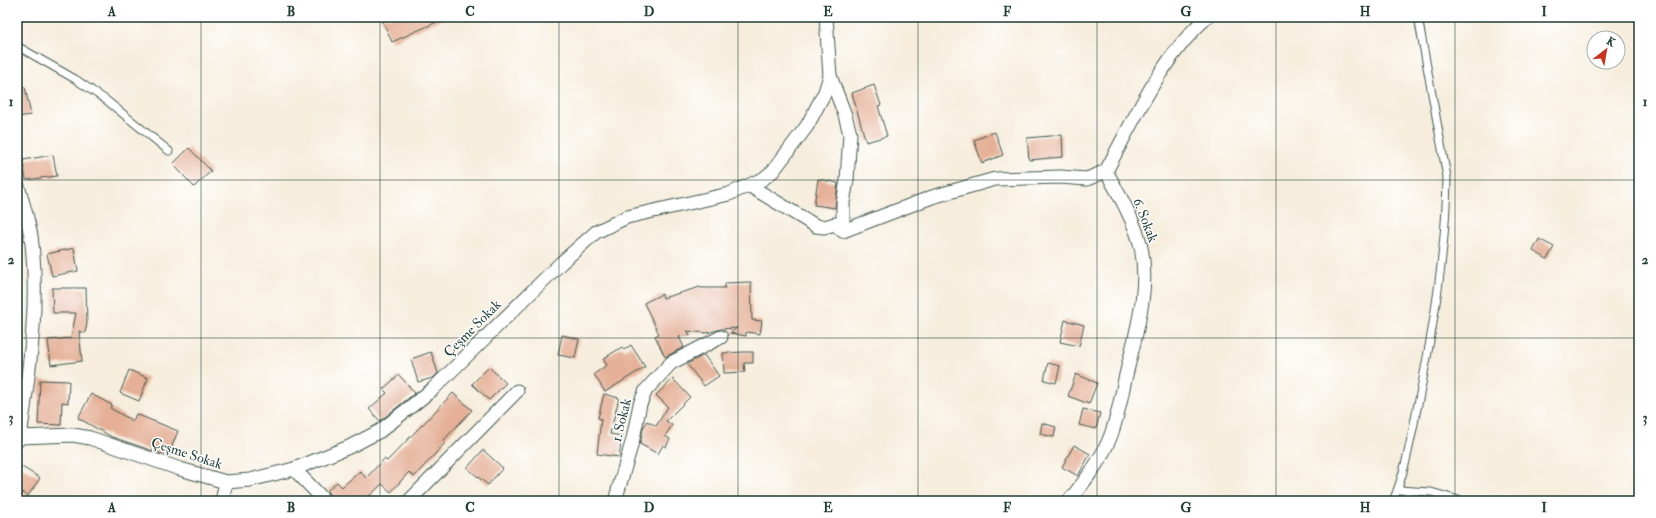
<svg xmlns="http://www.w3.org/2000/svg" width="1656" height="518" viewBox="0 0 1656 518" font-family="'IM FELL Double Pica',serif">
  <rect width="100%" height="100%" fill="#fff"/>
  <filter id="ink" filterUnits="userSpaceOnUse"><feTurbulence type="fractalNoise" baseFrequency=".025" numOctaves="2"/><feDisplacementMap in="SourceGraphic" scale="8" xChannelSelector="R" yChannelSelector="G"/><feConvolveMatrix kernelMatrix="1 2 1 2 8 2 1 2 1" color-interpolation-filters="sRGB"/></filter>
  <filter id="wash" filterUnits="userSpaceOnUse"><feTurbulence type="fractalNoise" baseFrequency=".012" numOctaves="4" result="noise"/><feDisplacementMap in="SourceGraphic" scale="16" xChannelSelector="R" yChannelSelector="G"/><feGaussianBlur stdDeviation="0.9" result="paint"/><feColorMatrix in="noise" values="0 0 0 0 0 0 0 0 0 0 0 0 0 0 0 0 0 1.4 0 .05"/><feComposite in="paint" operator="in"/></filter>
  <g filter="url(#wash)">
    <rect width="100%" height="100%" fill="#f6eddc"/>
    <g id="blocks">
      <!-- building -->
      <g fill="#e5b097">
        <path d="M381,17h67l-56,25z"/>
        <path d="M874,85l7,20 -3,1 9,30 -21,6 -14,-49z"/>
        <path d="M25,87l6,28 -14,2v-29z"/>
        <path d="M995,132l8,23 -21,8 -8,-23z"/>
        <path d="M1062,135l1,22 -34,3 -2,-22z"/>
        <path d="M189,148l22,23 -17,16 -21,-23z"/>
        <path d="M53,155l4,21 -31,4 -3,-20z"/>
        <path d="M818,179l20,4 -3,25 -21,-3z"/>
        <path d="M1539,239l15,8 -7,12 -14,-8z"/>
        <path d="M74,248l4,23 -26,5 -5,-22z"/>
        <path d="M751,282l1,38 10,1 -2,13 -14,-2v4l-16,-3 7,-5 -16,1 -14,4 -20,-2 4,4 -12,2 5,10 -19,10 -10,-21 4,-2 -15,-31 18,-9 1,4 37,-11 1,1h24v-5z"/>
        <path d="M52,288h34l1,36 -2,9 -6,-2 3,30 -31,4 -3,-25 23,-2 5,-25h-23z"/>
        <path d="M1065,320l19,5 -5,21 -19,-4z"/>
        <path d="M562,335l17,4 -4,19 -17,-3z"/>
        <path d="M631,345l14,22 -40,25 -11,-18 13,-9 -4,-6 19,-12 2,3z"/>
        <path d="M431,352l7,21 -5,5 -15,4 -7,-23z"/>
        <path d="M743,352h10v11h-9l1,9 -21,1 -1,-20z"/>
        <path d="M704,355l15,21 -15,10 -17,-22z"/>
        <path d="M1048,363l12,3 -4,17 -12,-3z"/>
        <path d="M489,367l17,16 -17,17 -17,-16z"/>
        <path d="M129,370l19,8 -9,23 -19,-8z"/>
        <path d="M1076,374l21,9 -8,21 -21,-8z"/>
        <path d="M399,375l16,18 -35,28 -11,-12 18,-16 -4,-4z"/>
        <path d="M673,379l17,18 -24,24 6,4 -7,11 5,3 -4,8 -3,-2 -5,9 -18,-10 3,-16 4,-7 9,5 12,-19 -12,-12z"/>
        <path d="M40,380l29,1 -1,22 -6,-1 -1,23 -23,-1z"/>
        <path d="M453,393l19,17 -29,31 2,2 -31,34 -5,-5 -18,20 -9,-8 -18,17h-31l-6,-10 10,-9 5,5 18,-16 6,7 18,-19 3,2z"/>
        <path d="M91,394l21,11 -2,3 23,13 3,-7 42,17 -10,25 -56,-19 -34,-19z"/>
        <path d="M604,394l15,4 -9,36 12,2 -3,21 -22,-3 4,-35 -3,-1z"/>
        <path d="M1083,409l17,4 -4,16 -17,-4z"/>
        <path d="M1042,423l14,4 -2,10 -14,-3z"/>
        <path d="M1074,445l16,9 -12,22 -16,-9z"/>
        <path d="M483,450l20,18 -15,17 -21,-17z"/>
        <path d="M17,464l23,14 -12,18 -11,-7z"/>
      </g>
    </g>
  </g>
  <g filter="url(#ink)">
    <use href="#blocks" fill-opacity="0" stroke="#3f574d" stroke-width="1"/>
    <g fill="none" stroke-linecap="round" stroke-linejoin="round">
      <defs>
        <g id="lane">
          <path d="M17,46l58,33 31,21 63,51"/>
          <path d="M1398,490l33,2 31,9"/>
          <path d="M1393,501c13,-31 18,-64 25,-97 15,-74 28,-151 29,-227l-29,-160"/>
        </g>
        <g id="street">
          <path d="M17,183c5,17 11,36 14,53 9,67 -2,135 -11,201l-3,4"/>
          <path d="M750,186l66,40 8,1 11,-3 8,7v-28l4,-23 3,-46 -5,-19 -15,-39"/>
          <path d="M843,231l89,-34 63,-18 65,-2 27,2 19,-8"/>
          <path d="M17,435l3,2 53,-2 17,3 90,31 46,13 24,-2 44,-11 55,-22 31,-16 53,-42 128,-126 35,-31 31,-15 102,-23 34,-15 10,-8 34,-45 18,-34 5,-16 -4,-59"/>
          <path d="M294,469l31,32"/>
          <path d="M222,501l4,-19"/>
          <path d="M409,501l108,-110"/>
          <path d="M615,501l18,-62 7,-35 6,-14 25,-27 50,-26"/>
          <path d="M1069,501c15,-19 31,-39 40,-61 9,-21 12,-44 17,-65 10,-42 25,-89 14,-132 -7,-25 -22,-50 -34,-72 29,-53 55,-113 101,-154"/>
        </g>
      </defs>
      <!-- lane casing -->
      <use href="#lane" stroke="#3f574d" stroke-width="9"/>
      <!-- street casing -->
      <use href="#street" stroke="#3f574d" stroke-width="15"/>
      <!-- lane -->
      <use href="#lane" stroke="#fff" stroke-width="7"/>
      <!-- street -->
      <use href="#street" stroke="#fff" stroke-width="13"/>
    </g>
  </g>
  <!-- grid -->
  <path fill="none" stroke="#1f3d34" stroke-width="1" stroke-opacity="0.55" d="M201,17v484M380,17v484M559,17v484M738,17v484M918,17v484M1097,17v484M1276,17v484M1455,17v484M17,180h1622M17,338h1622"/>
  <g text-anchor="middle" stroke-width="3" stroke-linejoin="round" paint-order="stroke">
    <!-- street labels -->
    <g font-size="14" fill="#1f3d34" stroke="#fff">
      <text transform="translate(1146 220) rotate(69)" y="5">6. Sokak</text>
      <text transform="translate(472 328) rotate(-45)" y="5">Çeşme Sokak</text>
      <text transform="translate(621 420) rotate(-76)" y="5">1. Sokak</text>
      <text transform="translate(187 453) rotate(18)" y="5">Çeşme Sokak</text>
    </g>
  </g>
  <!-- margin -->
  <rect width="1656" height="518" fill="none" stroke="#fff" stroke-width="44"/>
  <!-- north arrow -->
  <g transform="translate(1606 50) rotate(31)"><circle r="19" fill="#ffffff" stroke="#a5b1ae"/>
  <path d="M0-3L7 15L0 10L-7 15Z" fill="#c8321e"/>
  <text y="-6" font-size="11" font-weight="bold" text-anchor="middle" fill="#1f3d34">K</text>
  </g>
  <rect x="22" y="22" width="1612" height="474" fill="none" stroke="#1f3d34" stroke-width="1.5"/>
  <g font-size="13" text-anchor="middle" font-weight="bold" fill="#1f3d34">
    <text x="112" y="16">A</text>
    <text x="291" y="16">B</text>
    <text x="470" y="16">C</text>
    <text x="649" y="16">D</text>
    <text x="828" y="16">E</text>
    <text x="1007" y="16">F</text>
    <text x="1186" y="16">G</text>
    <text x="1365" y="16">H</text>
    <text x="1544" y="16">I</text>
    <text x="11" y="106">1</text>
    <text x="1645" y="106">1</text>
    <text x="11" y="264">2</text>
    <text x="1645" y="264">2</text>
    <text x="11" y="422">3</text>
    <text x="1645" y="422">3</text>
    <text x="112" y="512">A</text>
    <text x="291" y="512">B</text>
    <text x="470" y="512">C</text>
    <text x="649" y="512">D</text>
    <text x="828" y="512">E</text>
    <text x="1007" y="512">F</text>
    <text x="1186" y="512">G</text>
    <text x="1365" y="512">H</text>
    <text x="1544" y="512">I</text>
  </g>
</svg>
